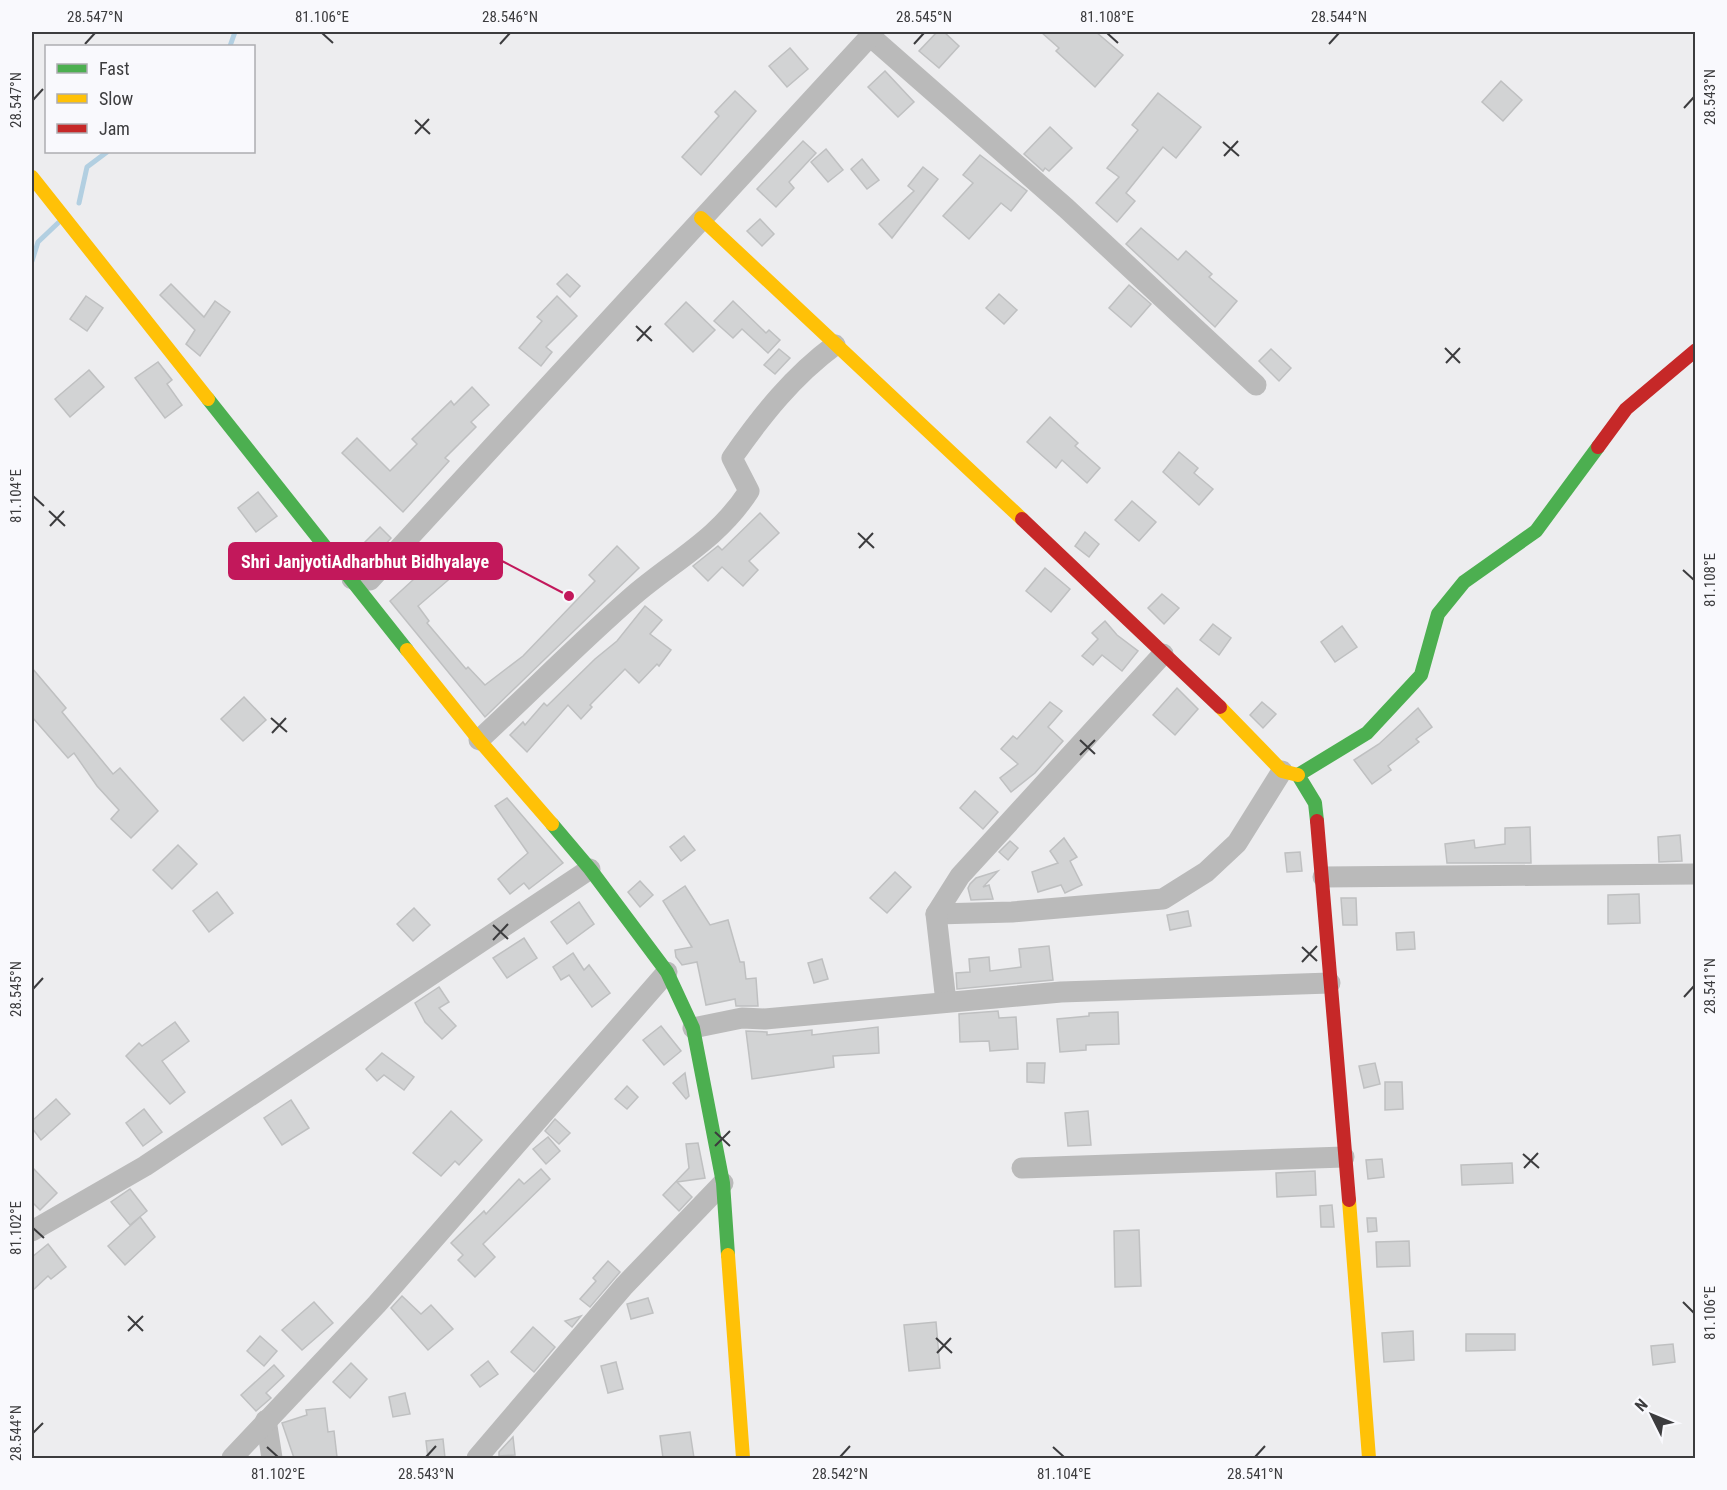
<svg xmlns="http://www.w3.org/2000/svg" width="1727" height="1490" viewBox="0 0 1727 1490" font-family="'Roboto Condensed',sans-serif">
  <rect width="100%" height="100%" fill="#ededef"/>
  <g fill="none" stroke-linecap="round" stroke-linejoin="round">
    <!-- stream -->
    <g stroke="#b2cfe1" stroke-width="5">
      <path d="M230,46l5,-14"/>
      <path d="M79,203l8,-36 20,-15"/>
      <path d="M32,261l6,-19 20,-19"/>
    </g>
  </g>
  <!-- building -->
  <g fill="#d2d3d4" stroke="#bfc0c1" stroke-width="1.5">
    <path d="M937,32h7l15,14 -20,22 -20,-17z"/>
    <path d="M1041,32h55l27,23 -28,32 -39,-36 3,-3z"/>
    <path d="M790,48l18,21 -21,18 -18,-21z"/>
    <path d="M885,71l29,31 -16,15 -30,-30z"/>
    <path d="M1501,81l21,19 -19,21 -21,-19z"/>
    <path d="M735,91l21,20 -55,64 -19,-18 37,-41 -4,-4z"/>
    <path d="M1158,93l43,34 -25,31 -13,-11 -37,46 9,8 -18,21 -21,-19 23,-26 -12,-9 31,-38 -6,-5z"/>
    <path d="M1050,127l22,21 -23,23 -4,-3 -2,3 -19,-17z"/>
    <path d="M803,141l13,12 -27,29 5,6 -18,19 -19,-18z"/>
    <path d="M826,149l17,21 -15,12 -17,-20z"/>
    <path d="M980,155l47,36 -16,20 -10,-8 -32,36 -26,-23 30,-33 -10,-8z"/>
    <path d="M862,159l17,21 -12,9 -16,-20z"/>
    <path d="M923,167l15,12 -46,59 -13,-14 35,-33 -6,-5z"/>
    <path d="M760,219l14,15 -12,12 -15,-15z"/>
    <path d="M1141,228l37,32 8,-9 26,23 -3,3 28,24 -22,26 -89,-83z"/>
    <path d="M567,274l13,12 -10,11 -13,-13z"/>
    <path d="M171,284l33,33 11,-16 15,11 -30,44 -14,-12 9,-14 -35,-35z"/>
    <path d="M1129,285l22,19 -20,23 -22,-19z"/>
    <path d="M999,294l18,16 -13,14 -18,-16z"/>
    <path d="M86,296l17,12 -16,23 -17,-12z"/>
    <path d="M557,296l20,20 -31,31 6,5 -11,14 -22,-18 23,-27 -5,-4z"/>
    <path d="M733,301l33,32 3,-3 11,10 -12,13 -26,-24 -9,9 -19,-17z"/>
    <path d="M686,302l29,28 -22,22 -28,-28z"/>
    <path d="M779,349l11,9 -15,16 -11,-9z"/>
    <path d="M1271,349l20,19 -12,13 -20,-20z"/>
    <path d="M158,362l14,18 -5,4 15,21 -17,13 -30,-40z"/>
    <path d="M89,370l15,17 -34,30 -15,-18z"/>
    <path d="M472,387l17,18 -18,17 5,5 -31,31 4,3 -46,51 -61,-59 15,-15 33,33 27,-27 -5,-5 39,-38 3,4z"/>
    <path d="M1050,417l28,26 -3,3 25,22 -13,15 -25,-23 -6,8 -29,-26z"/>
    <path d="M1179,452l19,16 -4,5 19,16 -14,16 -36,-33z"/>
    <path d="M258,492l19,24 -21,16 -18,-24z"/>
    <path d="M1132,501l24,21 -17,19 -24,-21z"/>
    <path d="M760,513l19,20 -30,28 9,9 -15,16 -21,-19 -14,14 -15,-15 25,-20 4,4z"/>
    <path d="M380,527l11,11 -15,17 -12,-12z"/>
    <path d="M1085,532l14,12 -10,13 -14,-11z"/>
    <path d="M617,546l22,22 -154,149 -95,-116 48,-44 16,18 -36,31 11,15 -2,2 39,46 2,-2 17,18 38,-29 72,-75 -6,-6z"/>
    <path d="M1045,568l25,21 -19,23 -25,-21z"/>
    <path d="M1162,594l17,14 -15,16 -16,-16z"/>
    <path d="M645,606l17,14 -12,14 21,16 -12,16 -2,-2 -18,19 -14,-14 -35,36 2,2 -11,12 -13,-14 -41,47 -17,-17 13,-13 2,3 19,-22 3,3 48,-47 22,-18z"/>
    <path d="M1105,621l12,14 21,16 -16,20 -20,-16 -9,10 -11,-9 16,-17 -6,-6z"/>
    <path d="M1213,624l18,14 -12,17 -19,-15z"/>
    <path d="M1342,626l15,21 -22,15 -14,-20z"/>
    <path d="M32,668l34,40 -4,4 51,62 7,-6 38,43 -27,27 -20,-19 8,-9 -22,-24 -23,-33 -6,5 -36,-41z"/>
    <path d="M1177,688l21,21 -23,26 -22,-20z"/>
    <path d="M244,697l22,23 -23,21 -22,-22z"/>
    <path d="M1050,702l12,9 -14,16 15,14 -28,32 -24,19 -11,-14 18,-14 -17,-15 12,-13 4,3z"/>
    <path d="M1262,702l14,12 -13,14 -13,-13z"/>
    <path d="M1418,708l14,19 -16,12 3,3 -31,24 3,4 -19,14 -18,-24 25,-16z"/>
    <path d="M975,791l23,21 -15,17 -23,-21z"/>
    <path d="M507,798l56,65 -34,26 -5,-6 -14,11 -12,-15 30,-26 -33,-47z"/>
    <path d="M1530,827l1,36h-84l-2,-19 29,-4 1,8 30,-4v-16z"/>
    <path d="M1680,835l2,26 -23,1 -1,-25z"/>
    <path d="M684,836l11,14 -14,11 -11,-14z"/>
    <path d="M1064,838l13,19 -7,4 12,24 -17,8 -4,-8 -23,7 -6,-20 26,-9 -8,-12z"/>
    <path d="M1010,841l8,7 -10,12 -9,-8z"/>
    <path d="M178,845l19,19 -25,25 -19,-19z"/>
    <path d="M1300,852l2,19 -15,1 -2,-19z"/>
    <path d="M998,871l-15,16 6,-2 4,14 -22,1 -3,-12 2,-4 6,-6z"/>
    <path d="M895,872l16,15 -24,26 -17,-15z"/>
    <path d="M640,881l13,14 -13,12 -12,-15z"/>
    <path d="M685,886l25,39 18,-5 12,42h4l2,17 10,-1 2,28h-22l-1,-7 -29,6 -9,-43 -15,3 -6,-8 -1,-7 17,-3 -29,-46z"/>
    <path d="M217,892l16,21 -24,19 -16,-21z"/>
    <path d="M1639,894l1,29 -32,1v-29z"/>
    <path d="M1341,898h15l1,27h-14z"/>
    <path d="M579,902l15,22 -27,20 -16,-22z"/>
    <path d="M414,908l16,17 -17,16 -16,-17z"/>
    <path d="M1188,911l3,15 -21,4 -3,-15z"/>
    <path d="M1414,932l1,17 -18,1 -1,-17z"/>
    <path d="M524,938l13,20 -30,20 -14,-20z"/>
    <path d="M1049,946l4,34 -96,9 -1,-16 14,-1 -1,-13 20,-2 1,14 31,-4 -2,-18z"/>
    <path d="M573,953l11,17 5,-5 21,28 -18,14 -23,-32 -8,5 -8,-13z"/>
    <path d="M822,959l6,20 -14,4 -6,-20z"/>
    <path d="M439,987l10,15 -10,6 17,18 -14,13 -17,-17 -10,-19z"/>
    <path d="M998,1011l1,7 17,-1 2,32 -28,2 -1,-10 -29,1 -1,-28z"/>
    <path d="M1118,1012l1,32 -33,1v5l-26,2 -3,-33 32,-3v-3z"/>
    <path d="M175,1022l14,19 -27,20 23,31 -15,12 -44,-48 13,-13 3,3z"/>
    <path d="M661,1026l20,25 -17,14 -21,-25z"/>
    <path d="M878,1027l1,26 -46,3 1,11 -82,12 -6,-48 21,1v3l45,-5v5z"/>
    <path d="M382,1053l32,24 -10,13 -20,-15 -7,6 -11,-12z"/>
    <path d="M1027,1063h18l-1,20 -17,-1z"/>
    <path d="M1375,1063l5,21 -16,4 -5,-22z"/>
    <path d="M685,1073l4,23 -3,3 -13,-16z"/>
    <path d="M1385,1082h17l1,27 -18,1z"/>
    <path d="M627,1086l11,11 -11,12 -12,-10z"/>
    <path d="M56,1099l14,15 -29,26 -9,-12v-7z"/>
    <path d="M291,1100l18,28 -27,17 -18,-27z"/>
    <path d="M144,1109l18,23 -19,14 -17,-23z"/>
    <path d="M451,1111l31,29 -23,25 -4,-4 -14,15 -28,-23z"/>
    <path d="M1088,1111l3,34 -23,1 -3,-33z"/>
    <path d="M555,1119l15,14 -11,11 -14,-13z"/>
    <path d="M548,1137l12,14 -14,13 -13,-15z"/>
    <path d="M698,1143l7,35 -28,4 15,15 -13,14 -16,-16 26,-27 -3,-24z"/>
    <path d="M1382,1159l2,18 -16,2 -2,-19z"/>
    <path d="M1512,1163l1,20 -51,2 -1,-20z"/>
    <path d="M32,1167l25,26 -17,17 -8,-8z"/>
    <path d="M541,1169l9,10 -67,65 12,13 -20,20 -17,-17 5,-5 -12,-12 33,-32 2,3 33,-35 5,5z"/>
    <path d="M1315,1171l1,24 -39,2 -1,-24z"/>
    <path d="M130,1189l17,22 -17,14 -19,-23z"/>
    <path d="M1332,1205l2,22h-13l-1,-21z"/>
    <path d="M140,1217l15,20 -30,28 -17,-19z"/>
    <path d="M1367,1218h9l1,13 -9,1z"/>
    <path d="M1139,1230l2,56 -26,1 -1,-56z"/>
    <path d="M1409,1241l1,25 -33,1 -1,-25z"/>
    <path d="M48,1244l18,23 -15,12 -3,-3 -16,15v-34z"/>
    <path d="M608,1261l12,11 -30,35 -10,-8 16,-18 -3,-3z"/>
    <path d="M402,1296l19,18 10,-9 22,24 -25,21 -37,-42z"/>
    <path d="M648,1298l5,15 -22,6 -4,-15z"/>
    <path d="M314,1302l19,21 -31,27 -20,-20z"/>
    <path d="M581,1316l-9,11 -7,-6z"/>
    <path d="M936,1322l4,46 -31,3 -5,-46z"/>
    <path d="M533,1327l22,20 -21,25 -23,-20z"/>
    <path d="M1413,1331l1,29 -30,2 -2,-29z"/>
    <path d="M1466,1334h49v16l-49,1z"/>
    <path d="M260,1336l17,15 -13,15 -17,-15z"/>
    <path d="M1673,1344l2,18 -22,3 -2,-19z"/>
    <path d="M488,1361l10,13 -18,13 -9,-12z"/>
    <path d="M616,1362l7,27 -15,4 -7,-27z"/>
    <path d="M351,1363l16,16 -17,19 -17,-16z"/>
    <path d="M274,1365l10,11 -18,17 5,5 -15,13 -15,-16z"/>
    <path d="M405,1393l5,21 -17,3 -4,-20z"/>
    <path d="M325,1408l3,24 6,-1 3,26 -43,1 -12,-35 25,-8 -1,-5z"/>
    <path d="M690,1432l4,26h-31l-3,-22z"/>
    <path d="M513,1437l2,18 -16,1v-4z"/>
    <path d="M443,1439l2,19h-17l-2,-17z"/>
  </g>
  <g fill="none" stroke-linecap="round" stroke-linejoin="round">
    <!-- street -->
    <g stroke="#bababa" stroke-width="21">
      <path d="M870,36l196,172 190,177"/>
      <path d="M352,579l18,1 504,-548"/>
      <path d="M479,740c52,-48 102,-99 155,-145 41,-35 84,-56 115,-104l-17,-33c30,-43 61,-82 103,-113"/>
      <path d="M1323,877l373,-3"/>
      <path d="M936,914l76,-2 151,-13 43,-27 31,-29 45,-72"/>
      <path d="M946,1002l-10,-88 24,-38 203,-222"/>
      <path d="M693,1028l49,-10 23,1 296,-27 269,-9"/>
      <path d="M1022,1168l322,-11"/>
      <path d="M32,1231l113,-65 445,-297"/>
      <path d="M266,1420l6,38"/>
      <path d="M232,1458l145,-154 290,-332"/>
      <path d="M477,1458l147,-172 99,-103"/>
    </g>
    <!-- fast -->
    <g stroke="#4caf50" stroke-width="14">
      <path d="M208,399l199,251"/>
      <path d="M1317,821l-2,-18 -17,-28 69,-42 54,-58 17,-61 26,-32 72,-51 62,-84"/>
      <path d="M552,824l38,45 77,103 26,56 30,155 5,72"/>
    </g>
    <!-- slow -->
    <g stroke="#ffc107" stroke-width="14">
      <path d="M32,177l176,222"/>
      <path d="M701,218l321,301"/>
      <path d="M407,650l72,90 73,84"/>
      <path d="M1220,707l62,64 16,4"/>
      <path d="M1349,1200l20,258"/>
      <path d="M728,1255l15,203"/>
    </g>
    <!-- jam -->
    <g stroke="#c62828" stroke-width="14">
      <path d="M1598,447l28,-38 70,-59"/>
      <path d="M1022,519l198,188"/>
      <path d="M1317,821l32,379"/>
    </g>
  </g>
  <!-- ticks -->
  <path fill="none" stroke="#3c3c3e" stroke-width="2" d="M322,33l11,10M1107,33l11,10M85,44l10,-11M500,44l10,-11M914,44l10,-11M1329,44l10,-11M33,100l10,-11M1684,108l10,-11M415,120l15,14M415,134l14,-15M1223,142l16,14M1224,156l14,-15M636,326l16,15M637,341l14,-15M1445,348l15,15M1446,363l14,-15M33,496l11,10M49,511l16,15M50,526l14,-15M858,533l16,15M859,548l14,-15M1683,570l11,10M271,718l16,14M272,733l14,-15M1080,740l15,14M1080,755l15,-15M493,925l15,14M493,940l15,-16M1302,947l15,14M1302,962l15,-16M33,989l10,-11M1684,997l10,-11M715,1132l15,14M715,1146l15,-15M1523,1154l16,14M1524,1168l14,-15M33,1228l11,10M1683,1302l11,11M128,1316l15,15M128,1331l15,-15M936,1338l16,15M937,1353l14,-15M33,1433l10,-10M267,1447l11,10M1053,1447l11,10M426,1457l10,-11M840,1457l10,-11M1255,1457l10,-11"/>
  <!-- callouts -->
  <path fill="none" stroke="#c2185b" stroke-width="2" d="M569 596L502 561"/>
  <circle fill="#c2185b" stroke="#f9f9fd" stroke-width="2" cx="569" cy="596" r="6"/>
  <rect fill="#c2185b" stroke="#c2185b" stroke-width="2" x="229" y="543" width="273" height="36" rx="6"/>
  <g font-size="18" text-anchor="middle" font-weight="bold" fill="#fff">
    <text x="365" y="568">Shri JanjyotiAdharbhut Bidhyalaye</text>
  </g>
  <!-- border -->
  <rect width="1727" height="1490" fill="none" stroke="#f9f9fd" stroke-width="66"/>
  <!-- legend -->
  <rect x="45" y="45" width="210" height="108" fill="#f9f9fd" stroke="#adadb1" stroke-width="1.5"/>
  <rect x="57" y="64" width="30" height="9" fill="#4caf50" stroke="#adadb1" stroke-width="1.5"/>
  <text x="99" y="75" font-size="18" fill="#3c3c3e">Fast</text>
  <rect x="57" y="94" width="30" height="9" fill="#ffc107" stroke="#adadb1" stroke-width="1.5"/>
  <text x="99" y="105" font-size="18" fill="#3c3c3e">Slow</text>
  <rect x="57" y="124" width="30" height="9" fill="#c62828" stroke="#adadb1" stroke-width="1.5"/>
  <text x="99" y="135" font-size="18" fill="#3c3c3e">Jam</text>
  <!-- north arrow -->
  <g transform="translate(1652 1415) rotate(313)" stroke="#f9f9fd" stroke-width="4.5" paint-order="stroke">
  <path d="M0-4.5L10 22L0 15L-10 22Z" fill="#3c3c3e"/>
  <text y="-9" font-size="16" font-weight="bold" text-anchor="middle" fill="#3c3c3e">N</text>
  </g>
  <rect x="33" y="33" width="1661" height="1424" fill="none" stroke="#3c3c3e" stroke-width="2"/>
  <g font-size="15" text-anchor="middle" fill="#3c3c3e">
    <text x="95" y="22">28.547°N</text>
    <text x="322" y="22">81.106°E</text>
    <text x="510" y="22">28.546°N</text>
    <text x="924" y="22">28.545°N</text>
    <text x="1107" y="22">81.108°E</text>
    <text x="1339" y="22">28.544°N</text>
    <text transform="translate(1710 97) rotate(-90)" y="5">28.543°N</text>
    <text transform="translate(16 100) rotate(-90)" y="5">28.547°N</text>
    <text transform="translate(16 496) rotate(-90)" y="5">81.104°E</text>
    <text transform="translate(1710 580) rotate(-90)" y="5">81.108°E</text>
    <text transform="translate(1710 986) rotate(-90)" y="5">28.541°N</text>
    <text transform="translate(16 989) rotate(-90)" y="5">28.545°N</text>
    <text transform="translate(16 1228) rotate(-90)" y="5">81.102°E</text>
    <text transform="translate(1710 1313) rotate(-90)" y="5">81.106°E</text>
    <text transform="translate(16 1433) rotate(-90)" y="5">28.544°N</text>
    <text x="278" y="1479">81.102°E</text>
    <text x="426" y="1479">28.543°N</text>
    <text x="840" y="1479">28.542°N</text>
    <text x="1064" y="1479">81.104°E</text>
    <text x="1255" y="1479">28.541°N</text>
  </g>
</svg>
